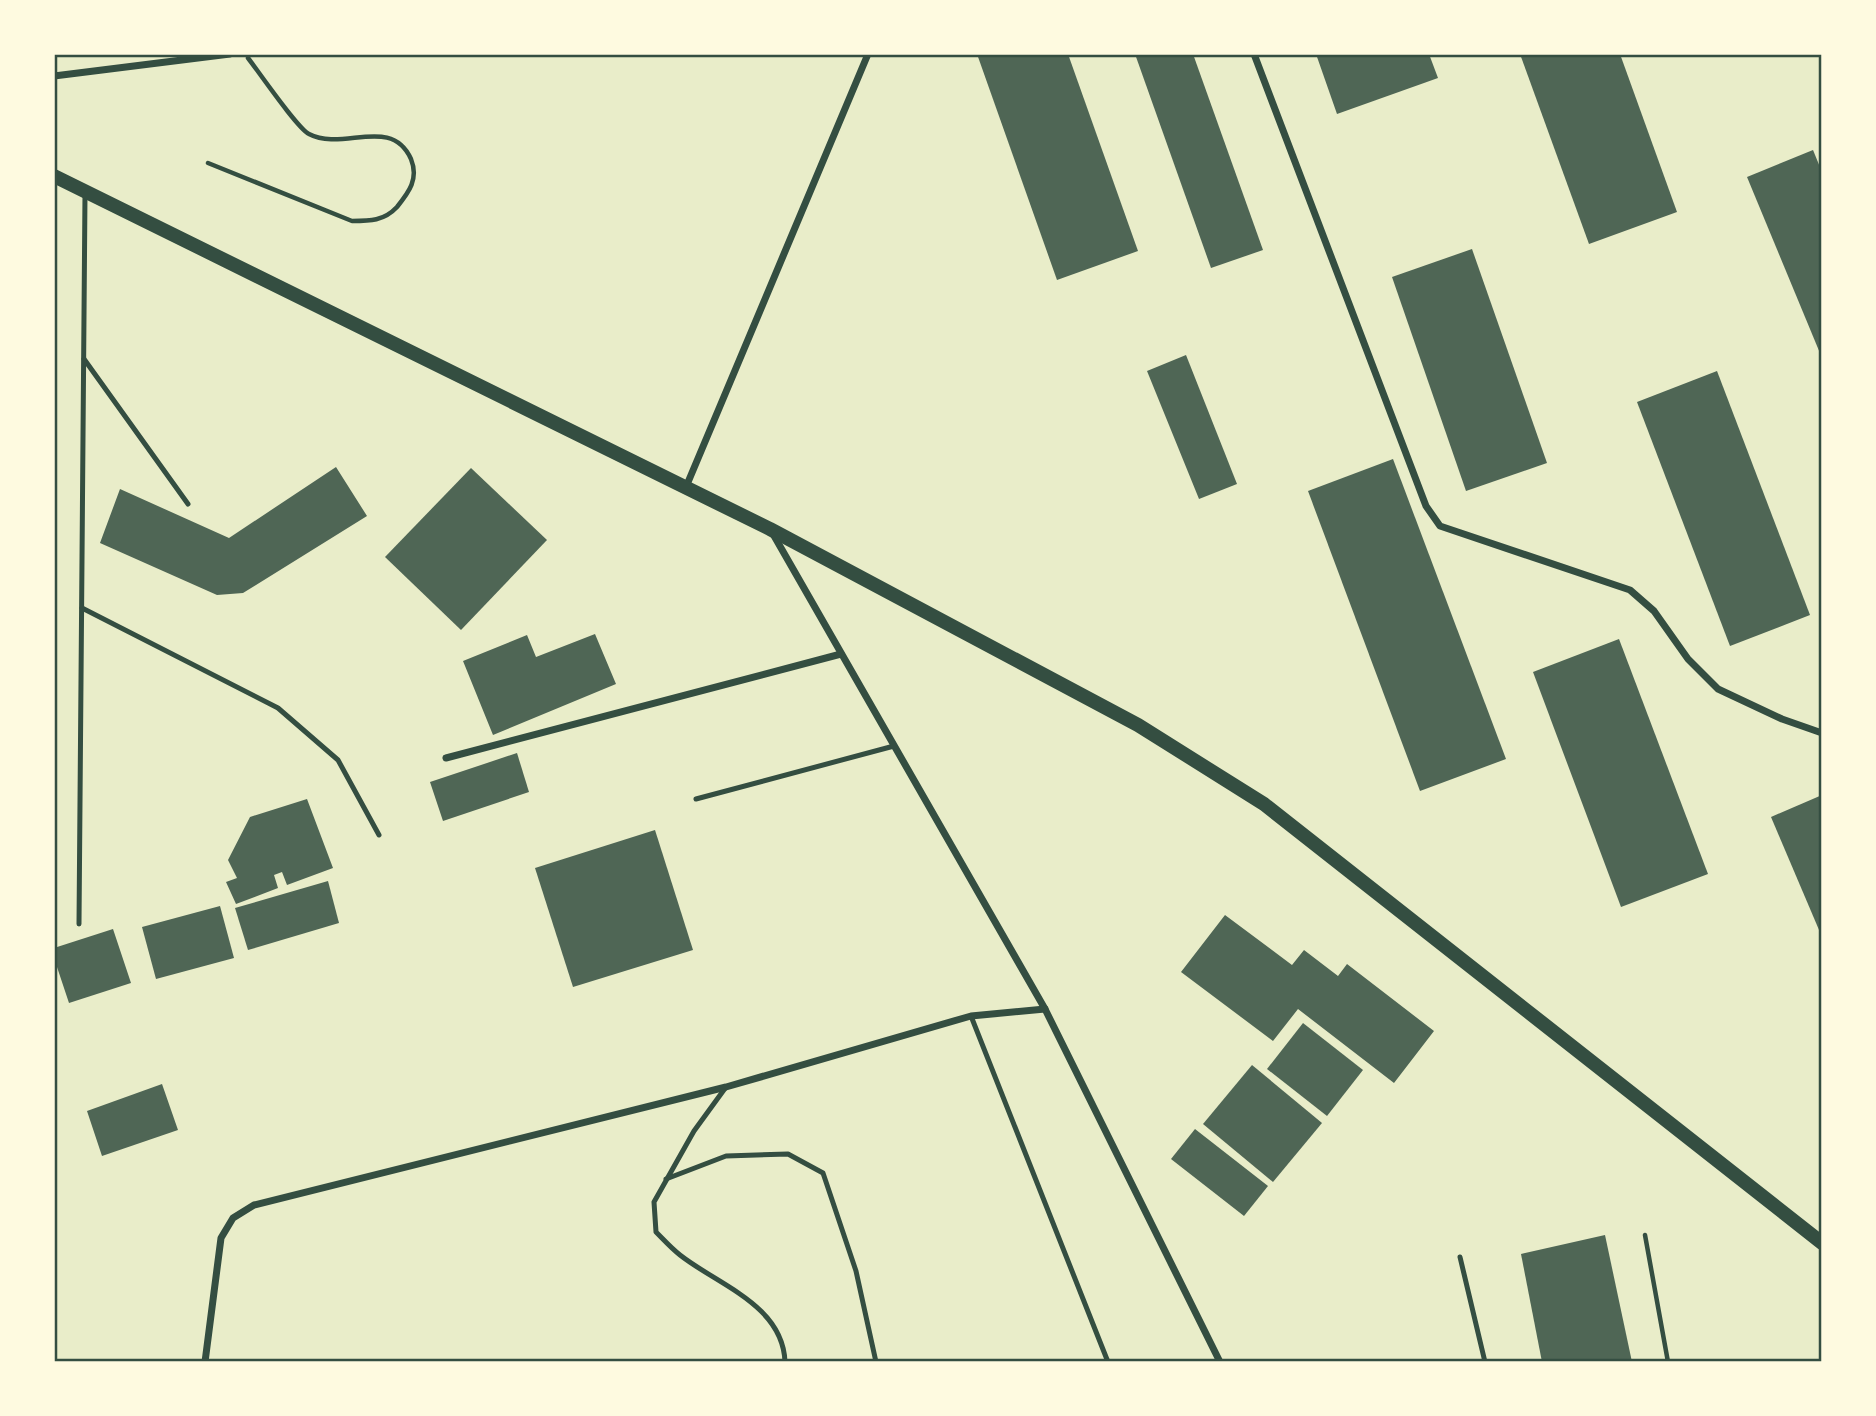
<svg xmlns="http://www.w3.org/2000/svg" width="1876" height="1416" viewBox="0 0 1876 1416" font-family="'Playfair Display',serif">
  <rect width="100%" height="100%" fill="#e9edc9"/>
  <!-- building -->
  <g fill="#4f6655">
    <path d="M977,54h91l70,197 -81,29z"/>
    <path d="M1135,54h58l70,196 -52,18z"/>
    <path d="M1316,54h113l9,24 -101,36z"/>
    <path d="M1520,54h100l57,158 -88,32z"/>
    <path d="M1813,150l9,22v186l-75,-181z"/>
    <path d="M1472,249l75,214 -81,28 -74,-214z"/>
    <path d="M1186,355l51,129 -38,15 -52,-128z"/>
    <path d="M1717,371l93,244 -80,31 -93,-244z"/>
    <path d="M1393,459l113,300 -86,32 -112,-300z"/>
    <path d="M336,467l31,49 -124,77 -26,2 -117,-52 20,-54 109,49z"/>
    <path d="M471,468l76,72 -86,90 -76,-73z"/>
    <path d="M595,634l21,50 -123,51 -30,-74 64,-26 9,22z"/>
    <path d="M1619,639l89,235 -87,33 -88,-235z"/>
    <path d="M517,753l12,39 -86,29 -13,-39z"/>
    <path d="M1822,795v142l-51,-120z"/>
    <path d="M307,799l26,69 -46,17 -5,-13 -8,3 4,13 -42,16 -10,-22 11,-4 -9,-18 22,-43z"/>
    <path d="M655,830l38,120 -120,37 -38,-119z"/>
    <path d="M328,881l11,42 -91,27 -13,-42z"/>
    <path d="M220,906l14,52 -78,21 -14,-52z"/>
    <path d="M1225,915l67,50 12,-15 34,26 9,-12 87,67 -40,52 -96,-74 -25,32 -92,-69z"/>
    <path d="M113,929l18,54 -62,20 -15,-45v-10z"/>
    <path d="M1303,1023l60,47 -36,46 -60,-47z"/>
    <path d="M1252,1065l70,58 -49,59 -70,-58z"/>
    <path d="M162,1084l16,46 -76,26 -15,-45z"/>
    <path d="M1195,1129l73,57 -24,30 -73,-57z"/>
    <path d="M1605,1235l27,127h-90l-21,-108z"/>
  </g>
  <g fill="none" stroke-linecap="round" stroke-linejoin="round">
    <!-- path -->
    <g stroke="#344e41" stroke-width="4.5">
      <path d="M208,163l144,58c18,0 32,0 45,-14 12,-15 22,-28 14,-48 -20,-44 -68,-7 -102,-25 -12,-6 -50,-62 -61,-76"/>
      <path d="M1645,1235l23,127"/>
    </g>
    <!-- service -->
    <g stroke="#344e41" stroke-width="5">
      <path d="M84,359l104,145"/>
      <path d="M82,608l196,100 60,52 41,75"/>
      <path d="M696,799l198,-53"/>
      <path d="M79,924l6,-730"/>
      <path d="M971,1016l137,346"/>
      <path d="M726,1087l-32,44 -40,71 2,30c8,8 15,16 24,23 38,30 103,50 105,107"/>
      <path d="M666,1179l60,-23 62,-2 35,19 33,98 20,91"/>
      <path d="M1460,1257l25,105"/>
    </g>
    <!-- minor -->
    <g stroke="#344e41" stroke-width="7">
      <path d="M1254,54l172,452 14,20 190,64 24,21 34,48 30,30 64,30 40,14"/>
      <path d="M54,76l176,-22"/>
      <path d="M686,487l182,-433"/>
      <path d="M773,534l272,475 175,353"/>
      <path d="M446,758l395,-104"/>
      <path d="M205,1362l16,-124 12,-20 21,-13 472,-118 245,-71 74,-7"/>
    </g>
    <!-- secondary -->
    <path stroke="#344e41" stroke-width="14" d="M54,176l716,353 368,196 126,79 558,439"/>
  </g>
  <!-- border -->
  <rect width="1876" height="1416" fill="none" stroke="#fefae0" stroke-width="112"/>
  <rect x="56" y="56" width="1764" height="1304" fill="none" stroke="#344e41" stroke-width="2.5"/>
</svg>
